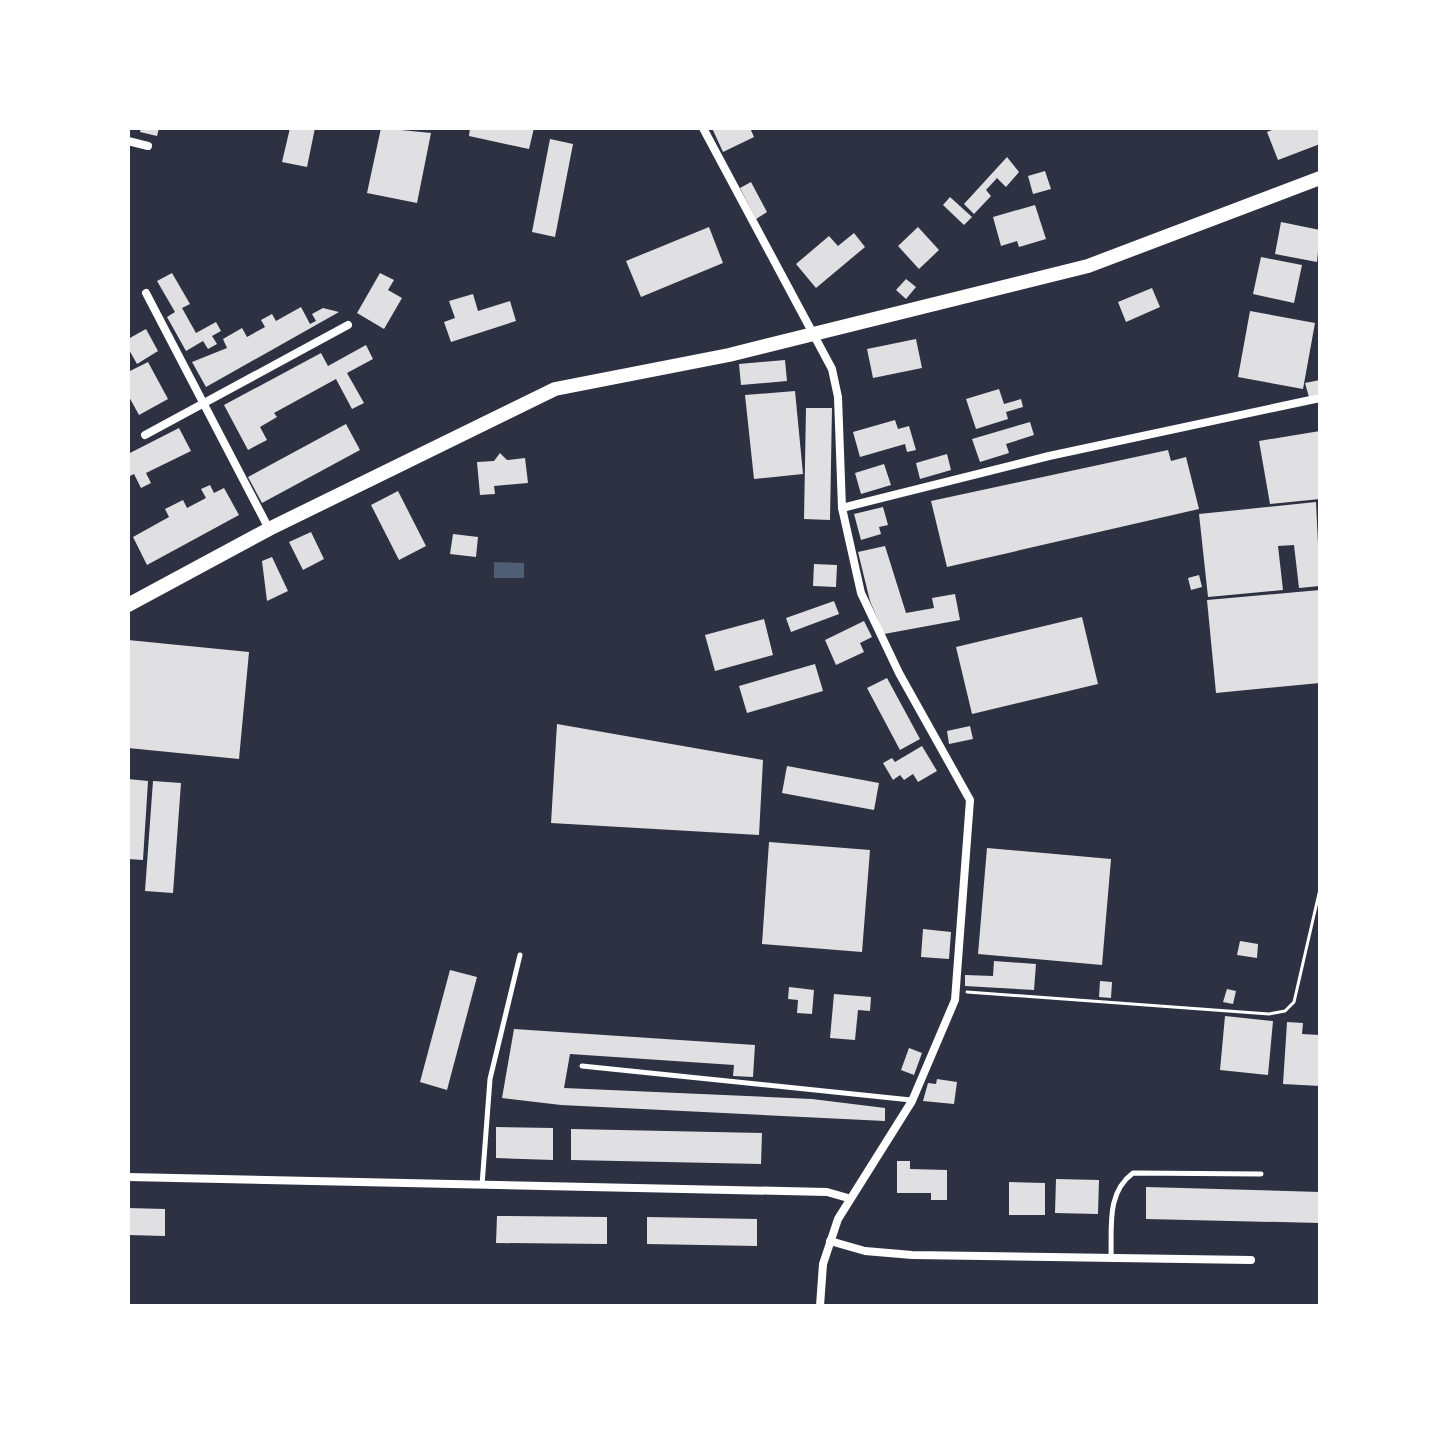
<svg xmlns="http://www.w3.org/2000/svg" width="1448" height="1434" viewBox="0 0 1448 1434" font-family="'PT Sans Narrow',sans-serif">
  <rect width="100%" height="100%" fill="#2d3142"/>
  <!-- water -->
  <path fill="#4f5d75" d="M494,562l30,1v15h-30z"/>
  <!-- building -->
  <g fill="#e0e0e3">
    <path d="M141,128h18l-2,8 -17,-4z"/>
    <path d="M290,128h25l-8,39 -25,-5z"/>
    <path d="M381,128l50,5 -14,70 -50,-10z"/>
    <path d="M470,128h64l-5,21 -60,-13z"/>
    <path d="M712,128h38l4,9 -31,15z"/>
    <path d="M1277,128h43v16l-42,16 -11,-28z"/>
    <path d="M550,139l23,5 -18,93 -23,-5z"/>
    <path d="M1007,157l12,15 -13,15 -9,-9 -11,12 5,6 -17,18 -10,-10z"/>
    <path d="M1045,171l6,18 -18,5 -5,-18z"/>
    <path d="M751,182l16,30 -11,7 -16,-31z"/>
    <path d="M950,197l22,20 -8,8 -21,-20z"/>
    <path d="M1035,205l11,34 -27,8 -2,-6 -16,5 -8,-29z"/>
    <path d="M1281,222l39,8 -3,32 -42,-8z"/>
    <path d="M709,227l14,36 -82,34 -15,-36z"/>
    <path d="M918,227l21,23 -20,19 -21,-23z"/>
    <path d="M854,233l11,14 -49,41 -20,-24 33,-28 9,10z"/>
    <path d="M1261,257l41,8 -8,38 -41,-9z"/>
    <path d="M172,273l18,31 -8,4 14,25 20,-11 5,9 -9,5 5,8 -9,5 -5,-8 -17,10 -19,-34 8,-5 -18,-31z"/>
    <path d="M380,273l14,7 -6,10 14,8 -18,31 -27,-16z"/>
    <path d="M906,279l10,8 -10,12 -10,-9z"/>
    <path d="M1152,288l8,19 -34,15 -8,-20z"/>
    <path d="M473,294l5,17 32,-10 6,20 -65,21 -7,-20 11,-4 -6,-17z"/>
    <path d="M301,307l9,17 6,-3 -4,-7 11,-6 16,4 -133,75 -14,-25 35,-14 -4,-9 19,-11 5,9 18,-10 -4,-7 11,-6 4,7z"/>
    <path d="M1250,311l65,12 -12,66 -65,-12z"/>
    <path d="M146,329l12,22 -21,13 -9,-16v-9z"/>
    <path d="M916,339l6,29 -49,10 -6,-29z"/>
    <path d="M366,345l7,14 -26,14 17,30 -12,6 -16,-30 -62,34 3,4 -17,10 7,13 -19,10 -24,-45 97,-52 7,13z"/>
    <path d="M785,360l2,21 -46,4 -2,-21z"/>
    <path d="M148,362l20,37 -29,16 -11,-20v-23z"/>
    <path d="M1320,380v14l-11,3 -4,-14z"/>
    <path d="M999,389l5,15 17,-5 2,8 -17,5 2,7 -32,10 -10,-30z"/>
    <path d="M795,391l8,83 -49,5 -9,-84z"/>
    <path d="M806,408h26l-2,112 -26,-1z"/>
    <path d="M895,420l3,9 11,-3 7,24 -9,2 -2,-8 -45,13 -7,-25z"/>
    <path d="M1030,422l4,13 -28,9 3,9 -29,9 -8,-23z"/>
    <path d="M346,424l14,26 -98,53 -14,-26z"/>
    <path d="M179,428l12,23 -45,22 5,10 -10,5 -7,-14 -6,3v-23z"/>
    <path d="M1320,431v68l-50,5 -11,-63z"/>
    <path d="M1168,450l3,11 15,-4 13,52 -252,58 -16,-66z"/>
    <path d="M500,453l7,7 18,-2 3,25 -34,3 1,8 -15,1 -3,-33 17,-1z"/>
    <path d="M947,454l4,16 -31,9 -4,-16z"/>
    <path d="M884,464l7,21 -30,9 -6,-21z"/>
    <path d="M210,485l4,8 10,-5 15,27 -92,50 -14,-28 36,-20 -4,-8 18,-9 4,8 19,-10 -5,-9z"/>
    <path d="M398,491l28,55 -27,14 -28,-55z"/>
    <path d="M1316,502l4,84 -21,2 -5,-43 -16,1 5,44 -75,7 -9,-83z"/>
    <path d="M883,507l5,18 -9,2 2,7 -20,6 -7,-26z"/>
    <path d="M311,532l13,27 -21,11 -14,-28z"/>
    <path d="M453,534l25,3 -2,20 -26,-3z"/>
    <path d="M885,546l21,67 28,-5 -2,-10 23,-4 5,26 -76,14 -14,-33 -12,-49z"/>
    <path d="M272,557l16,34 -21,10 -5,-40z"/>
    <path d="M814,564l23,1 -1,22 -23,-1z"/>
    <path d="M1199,575l3,12 -11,3 -3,-12z"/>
    <path d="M1320,590v93l-104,10 -9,-93z"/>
    <path d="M834,601l5,13 -48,18 -5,-14z"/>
    <path d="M1082,617l16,67 -126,30 -16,-67z"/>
    <path d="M764,619l9,36 -58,16 -10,-36z"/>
    <path d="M864,621l8,16 -12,6 4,9 -28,13 -11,-25z"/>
    <path d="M128,640l121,12 -10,107 -111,-11z"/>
    <path d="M815,664l8,27 -76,22 -8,-27z"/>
    <path d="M887,678l33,61 -20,11 -33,-62z"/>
    <path d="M557,724l206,36 -4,75 -208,-12z"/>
    <path d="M970,726l3,13 -24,5 -2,-13z"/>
    <path d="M922,746l15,25 -19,11 -5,-8 -9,6 -4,-5 -7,5 -10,-17 9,-5 3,4z"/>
    <path d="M787,766l92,17 -5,27 -92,-17z"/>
    <path d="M128,779l20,2 -5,79 -15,-1z"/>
    <path d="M153,781l28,2 -8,110 -28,-2z"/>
    <path d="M769,842l101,8 -8,102 -100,-8z"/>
    <path d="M987,848l124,11 -9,106 -124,-11z"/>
    <path d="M923,929l28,3 -2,27 -28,-2z"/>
    <path d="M1240,941l18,3 -1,14 -20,-3z"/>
    <path d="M994,961l42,3 -2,26 -69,-4v-11l28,1z"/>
    <path d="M450,970l27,7 -30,113 -27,-8z"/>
    <path d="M1100,981l12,1 -1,16 -12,-1z"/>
    <path d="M789,987l25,3 -2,24 -15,-1 1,-13 -10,-1z"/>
    <path d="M1227,989l9,2 -3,13 -10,-2z"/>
    <path d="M834,994l37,3 -1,14 -12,-1 -3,30 -25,-2z"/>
    <path d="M1225,1016l48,5 -5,54 -48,-5z"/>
    <path d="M1287,1022l16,1 -1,11 18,1v51l-37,-2z"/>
    <path d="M514,1029l241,16 -2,32 -20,-1 1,-11 -164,-11 -6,34 248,11 73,9v13l-324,-16 -59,-7z"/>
    <path d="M909,1048l13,5 -8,22 -13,-5z"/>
    <path d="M937,1079l20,3 -3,22 -31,-3 5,-18 8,1z"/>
    <path d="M496,1127l57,1v32l-57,-2z"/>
    <path d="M571,1129l191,4 -1,31 -190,-4z"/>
    <path d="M897,1161h13v8l37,1v30h-16v-7h-34z"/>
    <path d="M1056,1179l43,1 -1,34 -43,-1z"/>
    <path d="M1009,1182l36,1v32h-36z"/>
    <path d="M1146,1187l174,5v31l-174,-4z"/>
    <path d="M128,1208l37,1v27l-37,-1z"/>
    <path d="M497,1216l110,1v27l-111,-1z"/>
    <path d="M647,1217l110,2v27l-110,-2z"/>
  </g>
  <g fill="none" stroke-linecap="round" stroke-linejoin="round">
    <!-- path -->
    <path stroke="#fff" stroke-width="3" d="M967,992l302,22 16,-3 9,-9 26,-113"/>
    <!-- service -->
    <g stroke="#fff" stroke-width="5">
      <path d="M582,1066l329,34"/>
      <path d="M482,1185l8,-106 30,-124"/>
      <path d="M1111,1258c1,-31 -5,-65 22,-85l128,1"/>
    </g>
    <!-- minor -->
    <g stroke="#fff" stroke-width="8">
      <path d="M703,128l129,241 6,28 4,111 19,85 38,80 71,127 -15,200 -43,101 -74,118 -15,45 -3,42"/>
      <path d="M128,141l20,5"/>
      <path d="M146,293l123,236"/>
      <path d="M145,435l203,-110"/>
      <path d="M842,508l207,-52 271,-58"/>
      <path d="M128,1177l699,15 21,6"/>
      <path d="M830,1241l35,10 47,4 339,5"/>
    </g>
    <!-- secondary -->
    <path stroke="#fff" stroke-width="14" d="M128,605l141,-76 286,-140 174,-34 359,-89 232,-88"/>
  </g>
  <!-- border -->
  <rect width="1448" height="1434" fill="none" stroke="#ffffff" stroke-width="260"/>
</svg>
